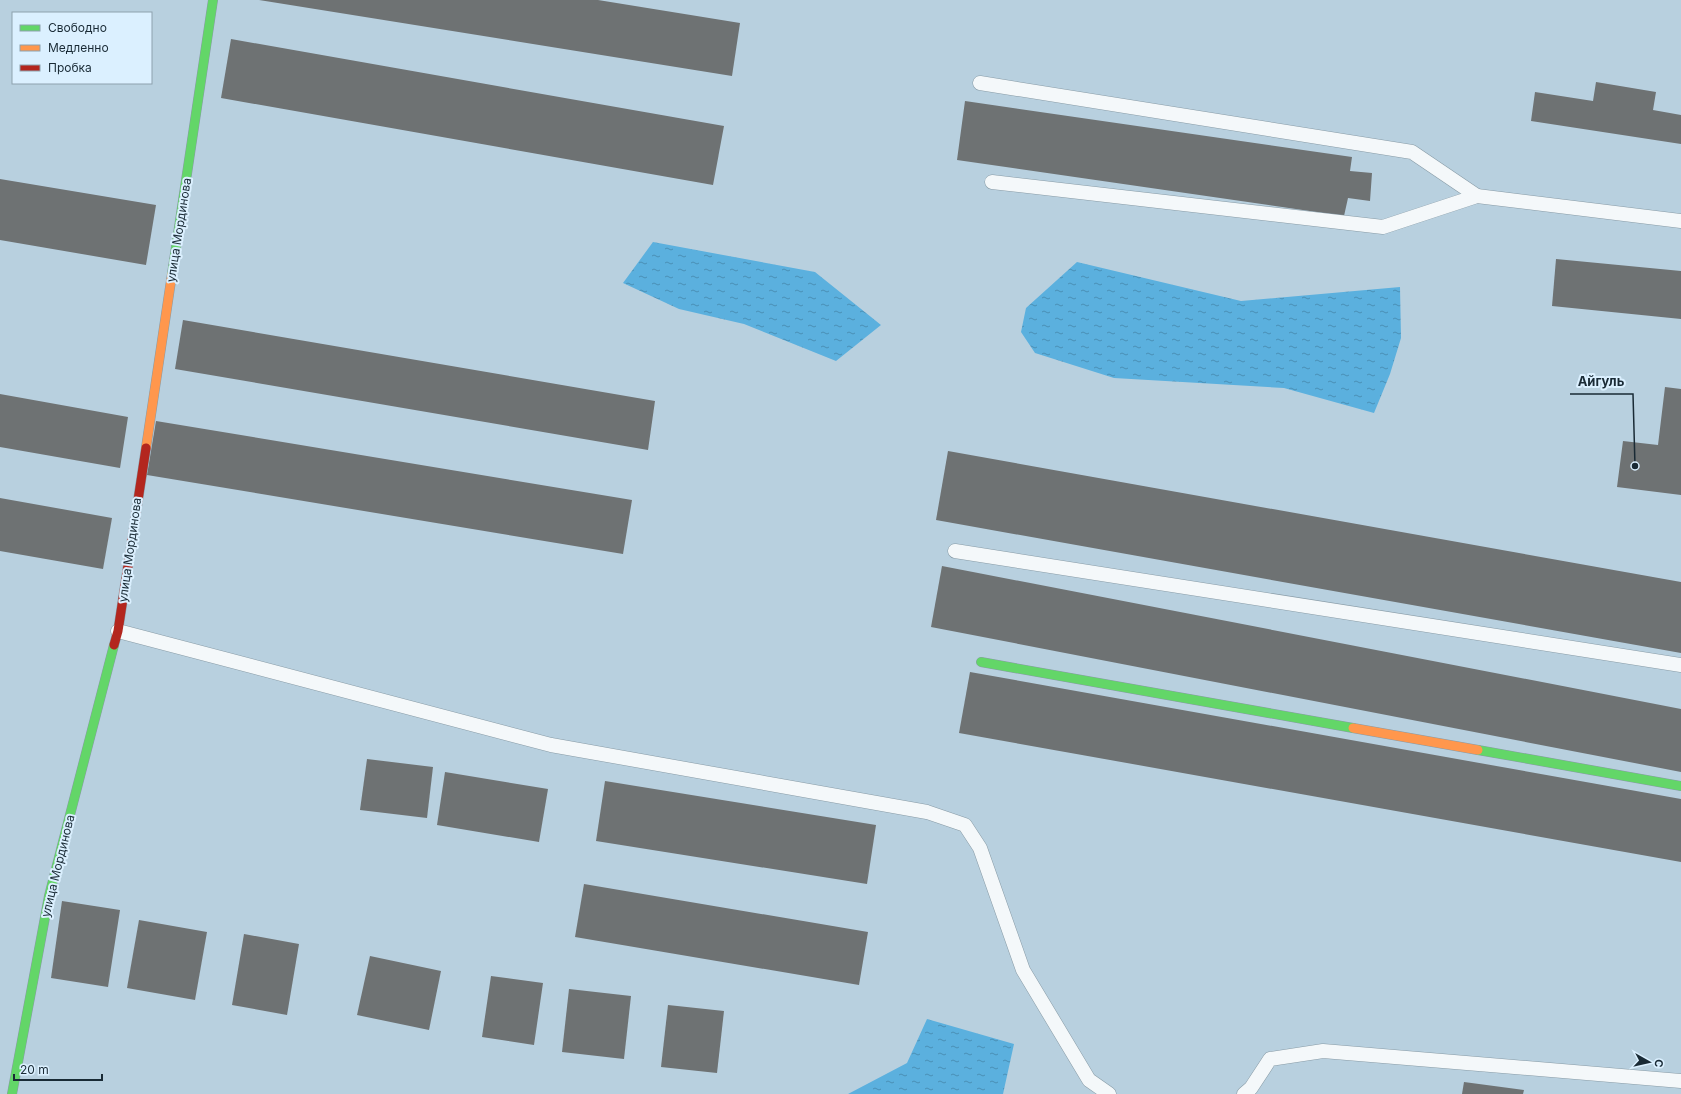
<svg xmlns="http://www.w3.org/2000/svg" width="1681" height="1094" viewBox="0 0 1681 1094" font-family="Inter,sans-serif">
  <defs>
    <pattern id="water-ripples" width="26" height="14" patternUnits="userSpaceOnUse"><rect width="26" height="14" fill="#5bb0de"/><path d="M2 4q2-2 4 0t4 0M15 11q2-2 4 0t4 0" fill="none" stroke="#4a8fb5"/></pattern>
  </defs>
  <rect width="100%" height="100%" fill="#b8d0df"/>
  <!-- water -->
  <g fill="url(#water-ripples)">
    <path d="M653,242l162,30 66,53 -45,36 -92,-37 -65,-15 -56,-26z"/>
    <path d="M1077,262l164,39 159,-14 1,51 -11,36 -16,39 -90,-25 -170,-10 -79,-25 -14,-21 5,-24z"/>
    <path d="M927,1019l87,25 -11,50h-155l59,-31z"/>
  </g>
  <!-- building -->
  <g fill="#6e7273">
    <path d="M259,0h339l142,23 -8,53z"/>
    <path d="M231,39l493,87 -11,59 -492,-87z"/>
    <path d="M1596,82l60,10 -3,18 28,5v29l-150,-23 4,-29 58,9z"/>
    <path d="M965,101l387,56 -2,14 22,2 -2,28 -22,-3 -4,18 -387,-56z"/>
    <path d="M0,179l156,26 -10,60 -146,-25z"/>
    <path d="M1556,259l125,12v48l-129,-13z"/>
    <path d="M183,320l472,81 -7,49 -473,-81z"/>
    <path d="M1665,387l16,2v106l-64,-8 6,-46 35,4z"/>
    <path d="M0,394l128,23 -8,51 -120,-21z"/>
    <path d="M156,421l476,79 -9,54 -476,-79z"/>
    <path d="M948,451l733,131v71l-745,-133z"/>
    <path d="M0,498l112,20 -9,51 -103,-18z"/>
    <path d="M942,566l739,143v63l-750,-145z"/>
    <path d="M970,672l711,127v63l-722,-129z"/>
    <path d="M367,759l66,8 -6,51 -67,-8z"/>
    <path d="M445,772l103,17 -9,53 -102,-17z"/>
    <path d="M605,781l271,44 -9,59 -271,-43z"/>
    <path d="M584,884l284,48 -9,53 -284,-48z"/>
    <path d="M62,901l58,9 -12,77 -57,-9z"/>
    <path d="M139,920l68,12 -12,68 -68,-12z"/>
    <path d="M244,934l55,10 -12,71 -55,-10z"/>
    <path d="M370,956l71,15 -12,59 -72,-15z"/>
    <path d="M491,976l52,7 -9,62 -52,-8z"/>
    <path d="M569,989l62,7 -7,63 -62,-7z"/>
    <path d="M668,1005l56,6 -7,62 -56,-6z"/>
    <path d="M1464,1082l60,8 -1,4h-61z"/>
  </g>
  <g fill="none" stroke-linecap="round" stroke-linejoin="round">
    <defs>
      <g id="lane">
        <path d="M980,83l432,69 65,44"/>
        <path d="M992,182l391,45 94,-31 204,25"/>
        <path d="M955,551l726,114"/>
        <path d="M118,631l433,114 376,67 38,13 15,23 43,122 66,110 20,14"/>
        <path d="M1244,1094l7,-6 19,-29 53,-8 358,30"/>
      </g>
      <g id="fast">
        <path d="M172,274l41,-274"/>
        <path d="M981,662l372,66"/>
        <path d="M1478,750l203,36"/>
        <path d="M12,1094l37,-198 65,-251"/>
      </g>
      <g id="slow">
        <path d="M146,448l26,-174"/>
        <path d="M1353,728l125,22"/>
      </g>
      <path id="jam" d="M114,645l4,-14 28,-183"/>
    </defs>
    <!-- lane casing -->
    <use href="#lane" stroke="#889ba6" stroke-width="15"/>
    <!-- fast casing -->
    <use href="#fast" stroke="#889ba6" stroke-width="10"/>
    <!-- slow casing -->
    <use href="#slow" stroke="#889ba6" stroke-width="10"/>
    <!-- jam casing -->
    <use href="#jam" stroke="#889ba6" stroke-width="10"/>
    <!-- lane -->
    <use href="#lane" stroke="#f4f8fa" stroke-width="14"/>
    <!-- fast -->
    <use href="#fast" stroke="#63d668" stroke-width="9"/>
    <!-- slow -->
    <use href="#slow" stroke="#ff974d" stroke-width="9"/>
    <!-- jam -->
    <use href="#jam" stroke="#b3261e" stroke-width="9"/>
  </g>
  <g text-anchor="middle" stroke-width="4" stroke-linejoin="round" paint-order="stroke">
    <!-- street labels -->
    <g font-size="12" fill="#192a35" stroke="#dbf0ff">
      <text transform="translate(179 230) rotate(-81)" y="4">улица Мординова</text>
      <text transform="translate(130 550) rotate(-82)" y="4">улица Мординова</text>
      <text transform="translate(58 866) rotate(-76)" y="4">улица Мординова</text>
    </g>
  </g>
  <!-- callouts -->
  <path fill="none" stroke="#192a35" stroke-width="1.5" d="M1635 466L1633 394H1570"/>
  <circle fill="#192a35" stroke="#dbf0ff" stroke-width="1.5" cx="1635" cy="466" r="4"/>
  <g font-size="13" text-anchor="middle" font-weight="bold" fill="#192a35" stroke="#dbf0ff" stroke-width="4" stroke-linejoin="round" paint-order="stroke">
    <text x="1601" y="386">Айгуль</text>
  </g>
  <!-- legend -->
  <rect x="12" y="12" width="140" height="72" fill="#dbf0ff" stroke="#8da1ae"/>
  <rect x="20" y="25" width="20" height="6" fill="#63d668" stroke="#8da1ae"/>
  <text x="48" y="32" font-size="12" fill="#192a35">Свободно</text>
  <rect x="20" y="45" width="20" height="6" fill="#ff974d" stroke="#8da1ae"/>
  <text x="48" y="52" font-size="12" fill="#192a35">Медленно</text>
  <rect x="20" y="65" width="20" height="6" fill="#b3261e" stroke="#8da1ae"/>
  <text x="48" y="72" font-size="12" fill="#192a35">Пробка</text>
  <!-- north arrow -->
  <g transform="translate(1649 1062) rotate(98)" stroke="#dbf0ff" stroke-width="3" paint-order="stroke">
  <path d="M0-3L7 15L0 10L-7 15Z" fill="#192a35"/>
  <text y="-6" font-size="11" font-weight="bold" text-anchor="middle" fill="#192a35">С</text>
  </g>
  <!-- scale -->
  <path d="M14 1074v6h88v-6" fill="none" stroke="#192a35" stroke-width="2"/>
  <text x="20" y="1074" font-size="12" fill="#192a35" stroke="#dbf0ff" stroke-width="3" paint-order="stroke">20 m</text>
</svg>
